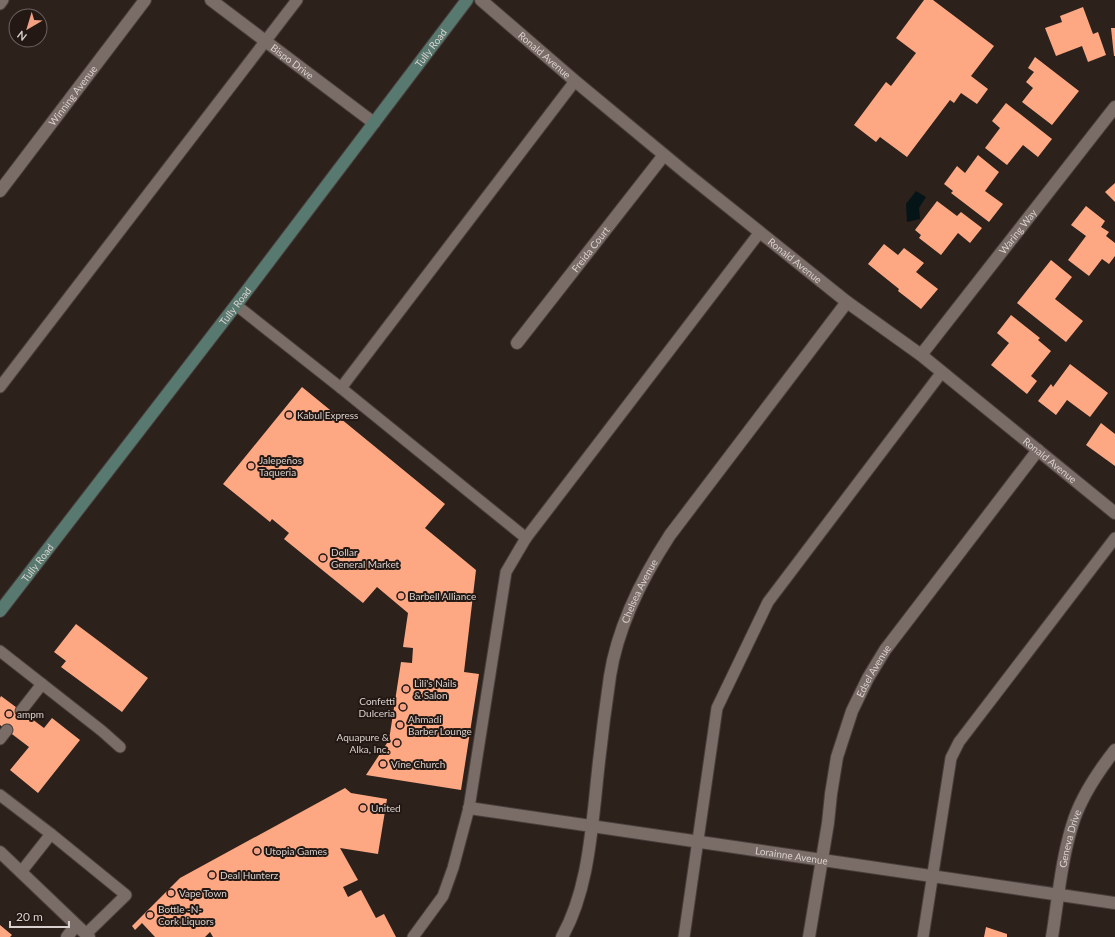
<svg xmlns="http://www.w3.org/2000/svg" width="1115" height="937" viewBox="0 0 1115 937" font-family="Lato,sans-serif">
  <rect width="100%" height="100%" fill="#2d211c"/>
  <!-- water -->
  <path fill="#051417" d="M916,191l10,6 -7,11 1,11 -13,3 -1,-18z"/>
  <!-- building -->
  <g fill="#fea883">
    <path d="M924,0h9l61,46 -23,30 17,13 -11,15 -16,-11 -7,10 -4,-3 -43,57 -27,-20 -4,5 -22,-17 32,-43 5,4 25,-33 -20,-15z"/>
    <path d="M1083,7l10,27 5,-2 8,23 -18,7 -6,-16 -26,10 -11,-28 17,-6 -2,-6z"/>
    <path d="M1111,28h4v28h-1z"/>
    <path d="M1035,57l44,34 -27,34 -30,-23 11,-14 -7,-6 8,-10 -6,-4z"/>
    <path d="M1006,103l46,36 -14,18 -15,-12 -16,20 -22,-17 15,-20 -8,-7z"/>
    <path d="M978,155l21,17 -14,19 18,13 -14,18 -38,-29 2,-2 -9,-7 13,-18 8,7z"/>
    <path d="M1115,183v19l-10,-10z"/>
    <path d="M937,201l20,15 4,-4 21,16 -12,15 -12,-10 -17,22 -22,-17 2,-3 -6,-5z"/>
    <path d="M1086,206l19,15 -4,6 8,5 -3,4 9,7v13l-6,8 -7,-5 -13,17 -21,-16 18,-24 -15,-11z"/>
    <path d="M884,244l14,11 6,-7 20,15 -8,9 22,17 -17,20 -23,-18 1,-2 -31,-25z"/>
    <path d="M1051,260l21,17 -17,22 28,22 -17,21 -49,-39z"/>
    <path d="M1011,315l29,23 -2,2 13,11 -20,25 6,5 -10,13 -36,-29 18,-22 -12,-10z"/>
    <path d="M1070,364l38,29 -18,24 -23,-17 -11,15 -18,-14 13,-17 2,3z"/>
    <path d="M302,387l143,117 -20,24 51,42 -12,102 15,2 -18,116 -95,-15 23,-35 12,-78 11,1 1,-15 -10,-1 5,-34 -31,-26 -14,16 -79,-64 5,-6 -17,-14 -2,3 -47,-38z"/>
    <path d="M1101,423l14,11v32l-29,-21z"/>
    <path d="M76,624l72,54 -26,34 -61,-45 5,-6 -12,-9z"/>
    <path d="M1,696l43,32 8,-10 28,22 -42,53 -28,-23 19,-23 -29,-22v-27z"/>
    <path d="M345,788l6,5 36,6 -9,55 -38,-6 18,32 -15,7 5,10 13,-7 15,28 8,-4 12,23h-183l-3,-5 -5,5h-50l-13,-14 -7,7 -3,-4 48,-48z"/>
    <path d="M0,925l12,10 -2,2h-10z"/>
    <path d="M986,927l21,7v3h-23z"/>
  </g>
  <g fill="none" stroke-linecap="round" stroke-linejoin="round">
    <defs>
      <g id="lane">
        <path d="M0,4l3,-4"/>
        <path d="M236,305l105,83 185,150"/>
        <path d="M0,387l297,-387"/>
        <path d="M341,388l234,-307"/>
        <path d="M0,651l102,80 18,16"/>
        <path d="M21,711l21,-27"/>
        <path d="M0,739l7,-9"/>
        <path d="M0,795l51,39 75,61 -40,39"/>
        <path d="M21,872l30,-38"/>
        <path d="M413,937l30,-41 10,-28 16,-60 37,-236 20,-34 234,-306"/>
        <path d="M684,937l33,-229 51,-106 174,-230"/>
        <path d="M923,937l28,-179 8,-16 156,-204"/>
      </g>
      <g id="street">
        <path id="s1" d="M211,0l163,123"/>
        <path id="s2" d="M481,0l94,81 111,92 161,129 74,53 194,158"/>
        <path id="s3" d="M0,191l145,-191"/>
        <path id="s4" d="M517,343l147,-188"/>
        <path id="s5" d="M921,355l194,-248"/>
        <path id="s6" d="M469,808l646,95"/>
        <path d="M0,852l89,85"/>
        <path d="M67,937l9,-12"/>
        <path id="s7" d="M562,937c23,-41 28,-91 33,-137 4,-42 9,-83 15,-124 8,-51 32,-98 60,-141l177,-233"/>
        <path id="s8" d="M809,937l19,-114 3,-29 6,-37 15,-46 16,-33 17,-28 153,-200"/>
        <path id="s9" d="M1052,937c6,-37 9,-75 20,-111 8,-28 25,-53 43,-76"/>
      </g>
      <g id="secondary">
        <path id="s10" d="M0,611l236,-306 231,-305"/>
      </g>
    </defs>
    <!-- lane casing -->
    <use href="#lane" stroke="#483e3b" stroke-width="13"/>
    <!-- street casing -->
    <use href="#street" stroke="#483e3b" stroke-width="14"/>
    <!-- secondary casing -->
    <use href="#secondary" stroke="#483e3b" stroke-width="14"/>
    <!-- lane -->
    <use href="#lane" stroke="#7a6c66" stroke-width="11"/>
    <!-- street -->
    <use href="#street" stroke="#7a6c66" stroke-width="12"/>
    <!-- secondary -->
    <use href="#secondary" stroke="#58796f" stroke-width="12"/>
  </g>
  <!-- markers -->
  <g fill="#f39f83" stroke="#231813" stroke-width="1.5">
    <circle cx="289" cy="415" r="4"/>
    <circle cx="251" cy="466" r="4"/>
    <circle cx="323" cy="558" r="4"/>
    <circle cx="401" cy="596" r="4"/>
    <circle cx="406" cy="689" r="4"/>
    <circle cx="403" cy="707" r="4"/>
    <circle cx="9" cy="714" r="4"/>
    <circle cx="400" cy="725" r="4"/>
    <circle cx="397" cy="743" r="4"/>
    <circle cx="383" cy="764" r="4"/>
    <circle cx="363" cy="808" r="4"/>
    <circle cx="257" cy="851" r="4"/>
    <circle cx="212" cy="875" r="4"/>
    <circle cx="171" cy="893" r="4"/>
    <circle cx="150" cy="915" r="4"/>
  </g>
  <g text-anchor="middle" stroke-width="4" stroke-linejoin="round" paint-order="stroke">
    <!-- street labels -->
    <g font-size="10" fill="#d9d1ce" stroke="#231813">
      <text dy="4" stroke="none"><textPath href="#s10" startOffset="709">Tully Road</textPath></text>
      <text dy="4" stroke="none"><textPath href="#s2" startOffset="84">Ronald Avenue</textPath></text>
      <text dy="4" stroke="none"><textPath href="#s1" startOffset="102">Bispo Drive</textPath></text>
      <text dy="4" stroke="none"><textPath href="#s3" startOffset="120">Winning Avenue</textPath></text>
      <text dy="4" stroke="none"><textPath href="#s5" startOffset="157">Waring Way</textPath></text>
      <text dy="4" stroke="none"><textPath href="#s4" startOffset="119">Freida Court</textPath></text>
      <text dy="4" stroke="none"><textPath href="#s2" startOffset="408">Ronald Avenue</textPath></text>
      <text dy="4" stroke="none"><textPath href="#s10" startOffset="385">Tully Road</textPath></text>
      <text dy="4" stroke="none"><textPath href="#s2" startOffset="732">Ronald Avenue</textPath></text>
      <text dy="4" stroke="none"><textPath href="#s10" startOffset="61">Tully Road</textPath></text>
      <text dy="4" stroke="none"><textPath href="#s7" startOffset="357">Chelsea Avenue</textPath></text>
      <text dy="4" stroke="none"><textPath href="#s8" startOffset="276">Edsel Avenue</textPath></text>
      <text dy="4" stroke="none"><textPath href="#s9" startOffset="100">Geneva Drive</textPath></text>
      <text dy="4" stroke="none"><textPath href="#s6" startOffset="326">Lorainne Avenue</textPath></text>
    </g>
    <!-- poi labels -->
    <g font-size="10" fill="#d9d1ce" stroke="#231813" text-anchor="start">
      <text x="297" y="419">Kabul Express</text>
      <text x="259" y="464">Jalepeños<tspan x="259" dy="12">Taqueria</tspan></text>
      <text x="331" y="556">Dollar<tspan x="331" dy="12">General Market</tspan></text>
      <text x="409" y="600">Barbell Alliance</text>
      <text x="414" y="687">Lili's Nails<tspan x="414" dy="12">&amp; Salon</tspan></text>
      <text x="395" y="705" text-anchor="end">Confetti<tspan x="395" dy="12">Dulceria</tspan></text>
      <text x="17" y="718">ampm</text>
      <text x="408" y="723">Ahmadi<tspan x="408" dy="12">Barber Lounge</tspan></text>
      <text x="389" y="741" text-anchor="end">Aquapure &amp;<tspan x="389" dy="12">Alka, Inc.</tspan></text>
      <text x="391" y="768">Vine Church</text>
      <text x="371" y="812">United</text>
      <text x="265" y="855">Utopia Games</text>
      <text x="220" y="879">Deal Hunterz</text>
      <text x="179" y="897">Vape Town</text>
      <text x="158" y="913">Bottle -N-<tspan x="158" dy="12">Cork Liquors</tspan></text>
    </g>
  </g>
  <!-- north arrow -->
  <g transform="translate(28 28) rotate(218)"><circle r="19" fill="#231813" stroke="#6c625e"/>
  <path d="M0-3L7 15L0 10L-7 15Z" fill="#f39f83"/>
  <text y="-6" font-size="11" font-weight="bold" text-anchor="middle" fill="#d9d1ce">N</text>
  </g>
  <!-- scale -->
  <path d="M10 921v6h59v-6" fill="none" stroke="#d9d1ce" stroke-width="2"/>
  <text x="16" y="921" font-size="12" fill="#d9d1ce" stroke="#231813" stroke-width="3" paint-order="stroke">20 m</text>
</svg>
